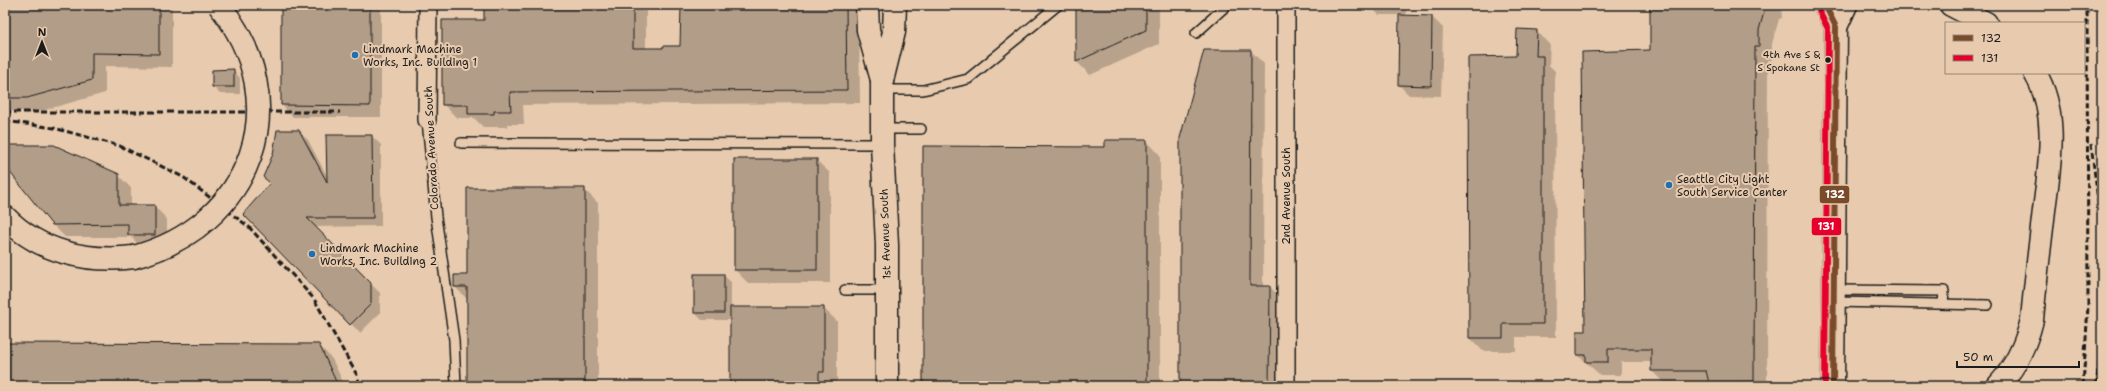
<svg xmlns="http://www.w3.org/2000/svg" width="2107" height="391" viewBox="0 0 2107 391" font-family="'Shantell Sans',sans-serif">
  <rect width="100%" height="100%" fill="#e8cbae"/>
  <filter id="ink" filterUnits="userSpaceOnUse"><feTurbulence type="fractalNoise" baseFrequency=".025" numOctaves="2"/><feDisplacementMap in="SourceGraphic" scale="8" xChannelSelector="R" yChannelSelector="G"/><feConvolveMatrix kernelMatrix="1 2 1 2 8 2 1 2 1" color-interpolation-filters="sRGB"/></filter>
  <g filter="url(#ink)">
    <!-- shadow -->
    <g fill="#0003">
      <path d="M5,5h167v62l-67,-1v27l-64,18h-36z"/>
      <path d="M282,5h99v112h-88l-11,-12z"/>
      <path d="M484,5h162v44l35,-3 1,-41h177l1,98 -337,2 1,19h-17v3h-24l-9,-9h-17l-14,-14 42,-83z"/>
      <path d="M1077,5h82v39l-69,31 -13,-13z"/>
      <path d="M1372,5h34v11l26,1 11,11 -2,68 -32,-1 -10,-10 1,-70h-21l-7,-7z"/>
      <path d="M1651,5h130l1,13 -3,1 -7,25v16h-4l-1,326 -102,-2 -13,-13v-9h-31v13h-21l-22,-20 8,-23 65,-281z"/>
      <path d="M1536,31l14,13 -1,21 6,6 1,266h-40v14h-33l-13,-13 47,-281z"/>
      <path d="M1251,51l13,13 -1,223h7l13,13 -1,86h-101z"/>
      <path d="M233,70l7,8v16h-20l-7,-7z"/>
      <path d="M298,131l10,9 20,38 44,-42 9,9v81l-67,1 66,66v20l-20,20 -116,-119 27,-30z"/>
      <path d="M1147,141l13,14v231h-236l182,-238z"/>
      <path d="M5,146l113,29 13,13v18h23l13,13v29h-25l-11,-11h-66l-13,-13 -47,-59z"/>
      <path d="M816,160l14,13v110h-82l-13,-13z"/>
      <path d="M584,189l14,14v183h-130v-86l-13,-13z"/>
      <path d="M723,275l8,7v26h92l14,13v64l-106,1v-66h-29l-7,-7z"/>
      <path d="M5,344l314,1 13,14 13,27h-340z"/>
    </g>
    <!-- building -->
    <g fill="#b29d88" stroke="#1c1c1c">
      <path d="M5,5h154v49l-67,-1v27l-65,18h-22z"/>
      <path d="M281,5h89v101l-89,-1z"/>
      <path d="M484,5h149v43h30v-2h17l1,-41h165l1,85 -337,2 1,19h-17v3h-26v-9h-26v-85h42z"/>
      <path d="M1076,5h70v25l-70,32z"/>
      <path d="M1650,5h116l-7,25v17h-4l-1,335 -45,1 -3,-12h-55v-22h-43v13h-22v-7h-9v-24h8l-3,-279 68,-2z"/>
      <path d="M1399,15l33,1 -1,70 -33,-1z"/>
      <path d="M1517,29l20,1 -1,26h7v268h-40v14h-34l-1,-281 48,-1z"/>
      <path d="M1204,50h47l-1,236h20l-1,100h-89v-248z"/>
      <path d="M234,69v18h-22v-17z"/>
      <path d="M277,130h22l28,52 -1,-47h46l1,83h-66l64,65v21l-21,21 -107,-111 27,-31 -7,-6 10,-23z"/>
      <path d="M1105,140h42v246h-224v-240l182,1z"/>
      <path d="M5,145h49l65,29v31h36v30h-27v-11l-76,1 -47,-59z"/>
      <rect x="734" y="159" width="83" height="111"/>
      <path d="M467,188h118v198h-118v-99h-13v-12h13z"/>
      <rect x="694" y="274" width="30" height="39"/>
      <path d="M730,307h94v65h-5v14h-89z"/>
      <path d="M5,343l314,1 19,42h-333z"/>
    </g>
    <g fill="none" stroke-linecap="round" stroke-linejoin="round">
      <defs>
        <g id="lane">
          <path d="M1196,33l31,-28"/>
          <path d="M882,90h41l45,-11 90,-74"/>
          <path d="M427,120l9,97 18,123 2,46"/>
          <path d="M882,129h39"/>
          <path d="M461,143l421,1"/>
          <path d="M845,290h42"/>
          <path d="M1834,290l110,1 -1,13"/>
          <path d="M1833,302l155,3"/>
        </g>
        <g id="street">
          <path d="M1286,5v381"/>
          <path d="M427,120l1,-115"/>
        </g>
        <g id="primary">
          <path d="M867,5l1,25 14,50"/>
          <path d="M1825,5l11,22 -3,359"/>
          <path d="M1836,27l10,-22"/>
          <path d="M887,386v-141l-5,-101v-63l12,-49 1,-27"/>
        </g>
        <g id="highway">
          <path d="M1951,5l35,18"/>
          <path d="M5,217c34,35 82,46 129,40"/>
          <path d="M1998,386c17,-18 28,-42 34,-66 3,-34 7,-67 11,-101 5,-47 18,-103 -8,-146"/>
        </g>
      </defs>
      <!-- lane casing -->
      <use href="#lane" stroke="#1c1c1c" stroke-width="12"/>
      <!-- street casing -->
      <use href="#street" stroke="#1c1c1c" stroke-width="20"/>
      <!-- primary casing -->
      <use href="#primary" stroke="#1c1c1c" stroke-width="25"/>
      <!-- highway casing -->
      <use href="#highway" stroke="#1c1c1c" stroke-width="25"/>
      <!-- lane -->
      <use href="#lane" stroke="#e8cbae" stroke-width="9"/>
      <!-- street -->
      <use href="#street" stroke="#e8cbae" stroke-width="17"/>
      <!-- primary -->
      <use href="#primary" stroke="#e8cbae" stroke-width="22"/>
      <!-- highway -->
      <use href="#highway" stroke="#e8cbae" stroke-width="22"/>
      <!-- rail -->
      <g stroke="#1c1c1c" stroke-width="3" stroke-dasharray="6 3" stroke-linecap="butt">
        <path d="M5,112h335"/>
        <path d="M5,121l49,7 66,18 63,31 66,50 65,72 43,76 3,11"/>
        <path d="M2091,144l11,88"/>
        <path d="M2083,386l5,-80 -1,-301"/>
        <path d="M2096,386l6,-43"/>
      </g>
      <defs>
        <path id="highway-bridge" d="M134,257c119,-32 163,-155 85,-252"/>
      </defs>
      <!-- highway-bridge casing -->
      <use href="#highway-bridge" stroke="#1c1c1c" stroke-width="25" stroke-linecap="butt"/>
      <!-- highway-bridge -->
      <use href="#highway-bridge" stroke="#e8cbae" stroke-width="22"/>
      <defs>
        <path id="bus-1" d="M1825,5l11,22 -3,359"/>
        <path id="bus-2" d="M1818,9l10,20 -3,357"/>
      </defs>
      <!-- bus-1 casing -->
      <use href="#bus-1" stroke="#e8cbae" stroke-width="9"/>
      <!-- bus-2 casing -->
      <use href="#bus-2" stroke="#e8cbae" stroke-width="9"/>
      <!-- bus-1 -->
      <use href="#bus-1" stroke="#7a4b2a" stroke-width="6"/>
      <!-- bus-2 -->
      <use href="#bus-2" stroke="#e4002b" stroke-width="6"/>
    </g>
  </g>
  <!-- markers -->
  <g fill="#1f6fb2" stroke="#e8cbae" stroke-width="1.5">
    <circle cx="355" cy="55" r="4"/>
    <circle cx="1669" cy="185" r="4"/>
    <circle cx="312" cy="254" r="4"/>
  </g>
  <circle fill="#1c1c1c" stroke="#e8cbae" stroke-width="1.5" cx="1828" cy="60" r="3.5"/>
  <g text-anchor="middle" stroke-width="4" stroke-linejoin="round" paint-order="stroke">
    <!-- bus labels -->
    <g font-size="10" fill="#1c1c1c" stroke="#e8cbae" text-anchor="end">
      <text x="1820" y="58">4th Ave S &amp;<tspan x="1820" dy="13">S Spokane St</tspan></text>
    </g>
    <!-- poi labels -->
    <g font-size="11" fill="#1c1c1c" stroke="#e8cbae" text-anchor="start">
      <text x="363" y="53">Lindmark Machine<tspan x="363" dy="13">Works, Inc. Building 1</tspan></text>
      <text x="1677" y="183">Seattle City Light<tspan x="1677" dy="13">South Service Center</tspan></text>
      <text x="320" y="252">Lindmark Machine<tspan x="320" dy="13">Works, Inc. Building 2</tspan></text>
    </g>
    <!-- street labels -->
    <g font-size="11" fill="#1c1c1c" stroke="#e8cbae">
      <text transform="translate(431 148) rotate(-93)" y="4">Colorado Avenue South</text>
      <text transform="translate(1286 196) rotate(-90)" y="4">2nd Avenue South</text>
      <text transform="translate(885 234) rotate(-92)" y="4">1st Avenue South</text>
    </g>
  </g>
  <g stroke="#e8cbae" stroke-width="1.5">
    <rect x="1819" y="185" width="31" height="19" rx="4" fill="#7a4b2a"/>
    <rect x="1811" y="217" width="31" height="19" rx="4" fill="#e4002b"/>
  </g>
  <g font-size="11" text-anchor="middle" font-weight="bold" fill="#fff">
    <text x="1835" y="198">132</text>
    <text x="1826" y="230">131</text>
  </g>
  <!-- margin -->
  <rect width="2107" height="391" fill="none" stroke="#e8cbae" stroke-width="20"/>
  <rect x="10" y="10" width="2087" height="371" fill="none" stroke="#1c1c1c" stroke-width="1.5" filter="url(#ink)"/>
  <!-- legend -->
  <rect x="1945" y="22" width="140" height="52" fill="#e8cbae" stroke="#968574"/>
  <rect x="1953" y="35" width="20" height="6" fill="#7a4b2a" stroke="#968574"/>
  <text x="1981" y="42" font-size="12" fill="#1c1c1c">132</text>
  <rect x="1953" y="55" width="20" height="6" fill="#e4002b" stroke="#968574"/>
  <text x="1981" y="62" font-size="12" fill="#1c1c1c">131</text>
  <!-- north arrow -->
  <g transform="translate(42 42)" stroke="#e8cbae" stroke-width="3" paint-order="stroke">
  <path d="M0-3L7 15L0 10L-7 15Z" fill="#1c1c1c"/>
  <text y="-6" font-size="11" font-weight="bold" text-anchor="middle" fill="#1c1c1c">N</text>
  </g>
  <!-- scale -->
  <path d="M1957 361v6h122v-6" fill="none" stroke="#1c1c1c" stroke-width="2"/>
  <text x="1963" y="361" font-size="12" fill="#1c1c1c" stroke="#e8cbae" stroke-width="3" paint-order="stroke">50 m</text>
</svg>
